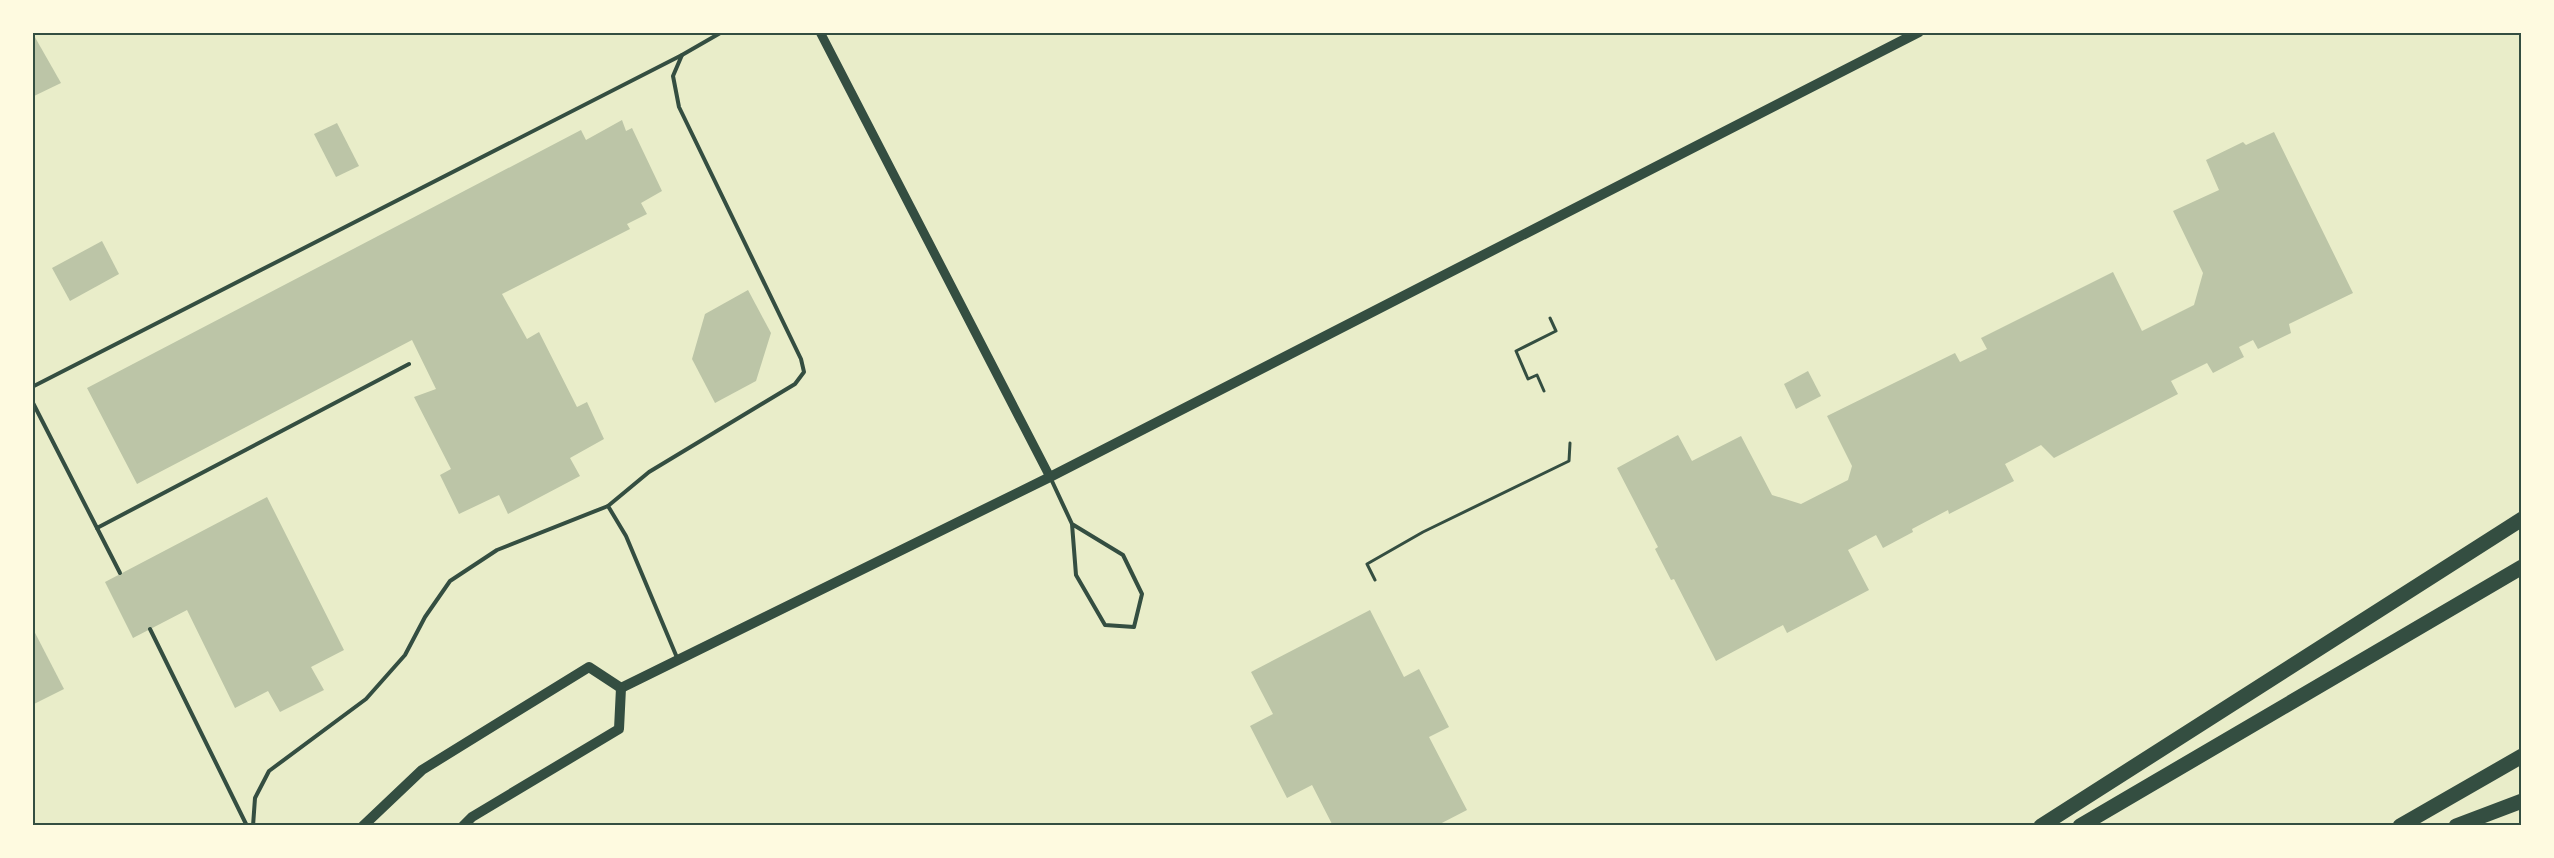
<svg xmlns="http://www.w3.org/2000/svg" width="2554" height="858" viewBox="0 0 2554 858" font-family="Inter,sans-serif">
  <rect width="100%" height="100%" fill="#e9edc9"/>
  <!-- building -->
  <g fill="#bcc5a7">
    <path d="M32,32l29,51 -29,14z"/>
    <path d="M622,120l4,11 6,-3 30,63 -21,12 6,11 -20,10 3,5 -128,65 25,45 12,-7 38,75 10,-5 17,37 -34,19 10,18 -72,38 -9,-19 -40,19 -19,-39 11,-6 -37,-72 22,-8 -24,-49 -275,144 -50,-96 494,-258 5,10z"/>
    <path d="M337,123l22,43 -23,11 -22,-43z"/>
    <path d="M2274,132l79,161 -64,31 2,9 -33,16 -5,-9 -14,7 5,10 -31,16 -6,-10 -36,18 7,13 -124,64 -13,-13 -36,19 9,17 -65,33 -1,-4 -36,19 1,3 -30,16 -7,-13 -28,15 21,40 -82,43 -4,-8 -67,36 -42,-82 -3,1 -16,-31 3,-2 -41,-79 61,-33 14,26 49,-25 31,59 29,9 47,-24 4,-14 -25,-50 128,-63 5,9 27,-13 -6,-11 132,-66 29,59 52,-26 9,-32 -30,-62 46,-21 -13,-30 37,-18 3,3z"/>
    <path d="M102,241l17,33 -49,27 -18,-33z"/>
    <path d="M748,290l23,43 -15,48 -41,22 -23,-44 13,-45z"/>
    <path d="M1808,371l13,25 -25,13 -12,-25z"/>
    <path d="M267,497l77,153 -33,17 13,23 -44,22 -12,-21 -33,17 -48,-98 -54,28 -28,-56z"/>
    <path d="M1370,610l34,67 15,-8 30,58 -20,10 38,73 -31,16h-103l-21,-41 -25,13 -37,-72 23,-12 -22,-42z"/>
    <path d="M32,627l32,62 -32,16z"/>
  </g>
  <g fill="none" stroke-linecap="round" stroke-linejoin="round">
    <!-- path -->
    <g stroke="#344e41" stroke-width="3">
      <path d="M1544,391l-7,-16 -9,4 -12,-28 40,-20 -6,-13"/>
      <path d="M1375,580l-8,-16 56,-32 146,-71 1,-18"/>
    </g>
    <!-- service -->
    <g stroke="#344e41" stroke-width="4">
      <path d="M32,387l650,-332"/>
      <path d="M32,401l65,127 312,-164"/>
      <path d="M1051,479l21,45 4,51 29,50 29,2 8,-33 -19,-39 -51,-31"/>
      <path d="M97,528l23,45"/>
      <path d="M150,629l97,197"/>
      <path d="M678,660l-52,-124 -18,-30 41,-34 146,-88 9,-12 -3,-13 -122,-252 -6,-31 9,-21 40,-23"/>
      <path d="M253,826l2,-28 14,-27 97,-72 39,-44 20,-38 25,-36 47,-31 111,-44"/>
    </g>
    <!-- tertiary -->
    <path stroke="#344e41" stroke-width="9" d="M820,32l230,445"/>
    <!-- secondary -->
    <g stroke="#344e41" stroke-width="10">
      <path d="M621,688l429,-211 869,-445"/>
      <path d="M363,826l59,-56 167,-103 32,21"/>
      <path d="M463,826l9,-9 147,-88 2,-41"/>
    </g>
    <!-- motorway -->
    <g stroke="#344e41" stroke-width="15">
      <path d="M2041,826l481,-307"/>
      <path d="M2080,826l442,-259"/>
      <path d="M2400,826l122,-70"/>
      <path d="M2456,826l66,-25"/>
    </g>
  </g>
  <!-- border -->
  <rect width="2554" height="858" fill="none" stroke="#fefae0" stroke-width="68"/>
  <rect x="34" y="34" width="2486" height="790" fill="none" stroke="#344e41" stroke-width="2"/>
</svg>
